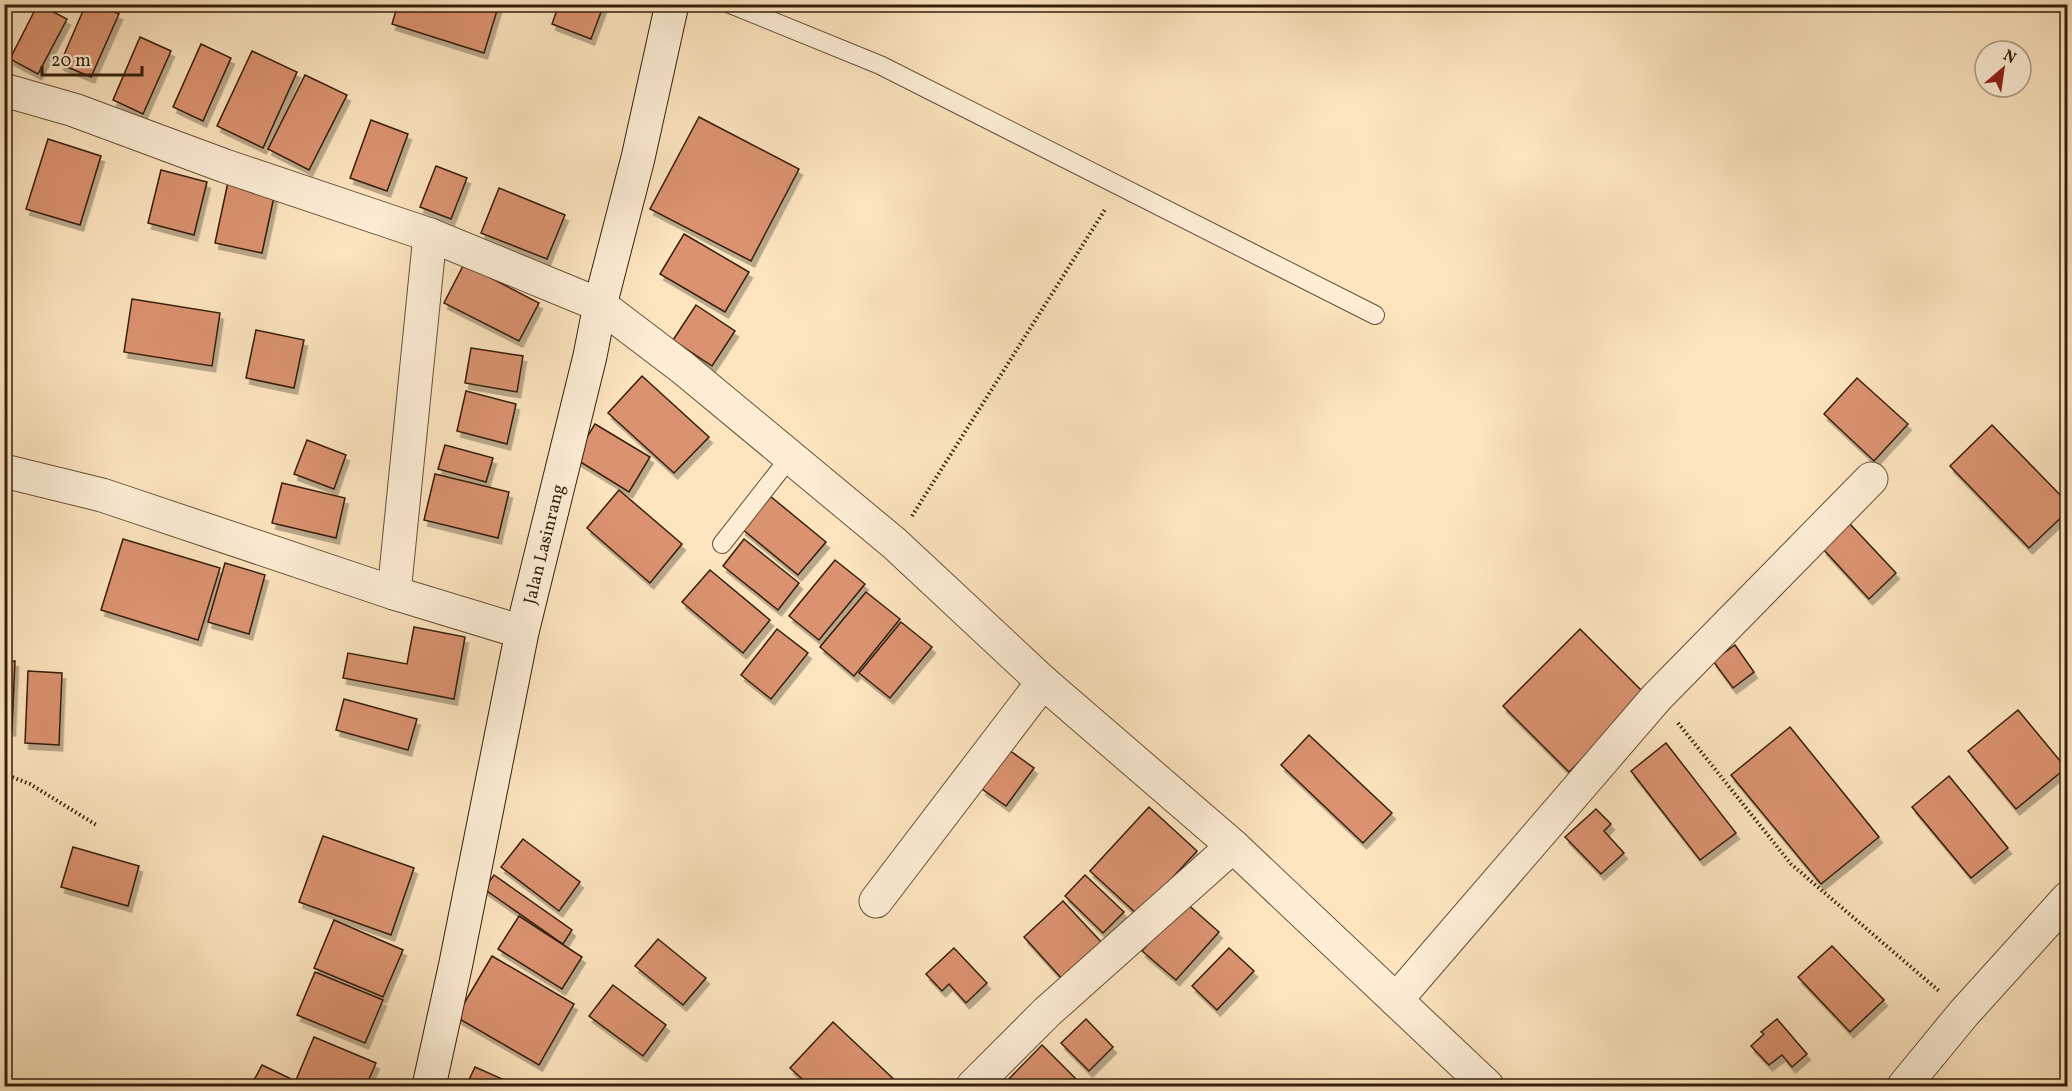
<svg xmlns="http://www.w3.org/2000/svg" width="2072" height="1091" viewBox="0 0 2072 1091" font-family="Vollkorn,serif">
  <defs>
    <filter id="shadow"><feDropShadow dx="3.5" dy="6" stdDeviation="0" flood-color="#0004"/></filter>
  </defs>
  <rect width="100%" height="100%" fill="#fce4be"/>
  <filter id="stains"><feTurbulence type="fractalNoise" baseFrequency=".00333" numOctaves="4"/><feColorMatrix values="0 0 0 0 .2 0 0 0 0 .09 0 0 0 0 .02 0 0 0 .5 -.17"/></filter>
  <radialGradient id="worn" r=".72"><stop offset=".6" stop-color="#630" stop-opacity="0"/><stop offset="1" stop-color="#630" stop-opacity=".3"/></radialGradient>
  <!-- building -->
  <g fill="#db926f" stroke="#341f0b" stroke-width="1.5" filter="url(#shadow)">
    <path d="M38,4l29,15 -29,55 -28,-15z"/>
    <path d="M86,4h11l22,10 -28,63 -31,-13z"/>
    <path d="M398,4h101l-15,49 -92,-29z"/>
    <path d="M559,4h45l-13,35 -39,-15z"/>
    <path d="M140,37l31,14 -28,63 -30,-14z"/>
    <path d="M201,44l30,14 -28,63 -30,-14z"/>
    <path d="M252,51l45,21 -34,76 -46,-22z"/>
    <path d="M305,75l42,20 -38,75 -41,-21z"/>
    <path d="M699,117l100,52 -48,92 -101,-52z"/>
    <path d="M371,120l37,14 -21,57 -37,-13z"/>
    <path d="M48,139l53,17 -21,69 -54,-16z"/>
    <path d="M436,166l31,12 -16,41 -31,-12z"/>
    <path d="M161,170l46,12 -13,53 -46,-12z"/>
    <path d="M228,182l47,10 -13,61 -47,-10z"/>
    <path d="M499,188l66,27 -18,44 -66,-26z"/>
    <path d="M684,234l65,38 -24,40 -65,-38z"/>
    <path d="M464,264l75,39 -20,38 -75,-38z"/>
    <path d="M132,299l88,14 -8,53 -88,-14z"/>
    <path d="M696,305l39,26 -23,35 -39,-26z"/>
    <path d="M256,330l48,10 -10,48 -48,-10z"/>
    <path d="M471,348l52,8 -6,36 -52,-9z"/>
    <path d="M642,376l67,61 -35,36 -66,-60z"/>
    <path d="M1857,378l51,46 -34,37 -50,-47z"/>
    <path d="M466,391l50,13 -9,40 -50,-13z"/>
    <path d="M595,424l55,33 -21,35 -55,-34z"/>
    <path d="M1992,425l76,78v8l-39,37 -79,-82z"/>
    <path d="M307,440l39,15 -12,34 -40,-15z"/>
    <path d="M445,445l48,13 -7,24 -48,-13z"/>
    <path d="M435,474l74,18 -11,46 -74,-18z"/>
    <path d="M282,483l63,15 -9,40 -64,-15z"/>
    <path d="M619,490l63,54 -32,39 -63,-55z"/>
    <path d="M770,496l56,46 -28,33 -56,-46z"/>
    <path d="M1850,524l46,49 -27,26 -46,-50z"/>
    <path d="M123,539l97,29 -22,72 -97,-30z"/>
    <path d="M744,539l55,44 -21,27 -55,-44z"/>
    <path d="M835,560l30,24 -46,56 -30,-24z"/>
    <path d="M225,563l40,12 -16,59 -41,-12z"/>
    <path d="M710,570l60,50 -27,33 -61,-51z"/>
    <path d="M866,592l34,27 -46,57 -34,-29z"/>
    <path d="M901,622l31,25 -42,51 -31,-25z"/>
    <path d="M414,627l51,10 -11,62 -111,-21 5,-25 59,11z"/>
    <path d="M777,629l31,24 -37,46 -30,-24z"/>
    <path d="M1580,629l66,66 -77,77 -66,-66z"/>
    <path d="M1735,645l19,27 -21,16 -20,-27z"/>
    <path d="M4,661h11l-3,69 -8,-1z"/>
    <path d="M28,671l34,2 -3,72 -34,-2z"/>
    <path d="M344,699l73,20 -9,31 -72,-20z"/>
    <path d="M2018,710l48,58 -50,41 -48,-58z"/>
    <path d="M1790,727l89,110 -58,47 -90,-109z"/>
    <path d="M1309,735l83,78 -29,30 -82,-78z"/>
    <path d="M1666,743l70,90 -36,27 -69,-89z"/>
    <path d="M1009,750l25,18 -28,38 -24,-17z"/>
    <path d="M1949,776l59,72 -37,30 -59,-71z"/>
    <path d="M1149,807l48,44 -59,64 -48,-44z"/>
    <path d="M1596,809l15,15 -7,7 20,22 -23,21 -36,-37z"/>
    <path d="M323,836l91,32 -23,67 -92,-33z"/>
    <path d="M523,839l57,43 -21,29 -58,-44z"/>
    <path d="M73,847l66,19 -11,40 -67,-19z"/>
    <path d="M494,875l78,55 -9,14 -79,-55z"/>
    <path d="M1085,875l39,37 -21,21 -38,-37z"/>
    <path d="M1063,901l40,43 -40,36 -39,-43z"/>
    <path d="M1185,902l34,30 -43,48 -34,-29z"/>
    <path d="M519,916l63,41 -20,32 -64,-40z"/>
    <path d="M334,920l69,30 -20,47 -69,-29z"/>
    <path d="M658,939l48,39 -23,27 -48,-39z"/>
    <path d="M1832,946l52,54 -34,32 -52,-55z"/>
    <path d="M954,948l33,35 -21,20 -17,-19 -7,7 -16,-17z"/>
    <path d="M1229,948l25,23 -37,39 -25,-24z"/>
    <path d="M492,956l82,48 -35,61 -83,-48z"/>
    <path d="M315,972l68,28 -18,43 -68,-28z"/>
    <path d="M613,985l53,40 -23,31 -54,-40z"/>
    <path d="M1086,1019l27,28 -24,24 -28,-28z"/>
    <path d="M1777,1019l30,35 -15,13 -10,-12 -13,10 -18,-19 13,-12 -3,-2z"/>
    <path d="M833,1022l68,64h-91l-20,-18z"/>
    <path d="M314,1037l62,26 -10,23h-55l-15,-6z"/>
    <path d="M1042,1045l35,35 -7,6h-68z"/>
    <path d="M262,1065l44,21h-55z"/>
    <path d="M475,1067l43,19h-52z"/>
  </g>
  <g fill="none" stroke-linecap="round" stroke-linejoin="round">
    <defs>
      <g id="lane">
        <path d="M730,4l150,61 495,250"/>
        <path d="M722,544l69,-88"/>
      </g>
      <g id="street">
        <path d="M4,90l70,20 151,56 205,69 170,70 83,63 211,175 149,139 190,164 254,240"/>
        <path d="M4,471l98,24 292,98 128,39"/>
        <path d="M394,593l36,-358"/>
        <path d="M876,901l167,-219"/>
        <path d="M1396,1000l261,-303 214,-218"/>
        <path d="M973,1086l74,-74 186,-166"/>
        <path d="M1904,1086l60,-73 104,-115"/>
      </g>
      <g id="secondary">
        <path id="s1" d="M429,1086l27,-123 66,-331 68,-276 10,-51 38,-147 34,-154"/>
      </g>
    </defs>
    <!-- lane casing -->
    <use href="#lane" stroke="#665038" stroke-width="20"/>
    <!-- street casing -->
    <use href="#street" stroke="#665038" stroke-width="35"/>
    <!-- secondary casing -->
    <use href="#secondary" stroke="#341f0b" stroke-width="35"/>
    <!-- path -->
    <g stroke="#341f0b" stroke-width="4" stroke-dasharray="1.5 3" stroke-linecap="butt">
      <path d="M912,516l194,-308"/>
      <path d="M1678,723l113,141 148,127"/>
      <path d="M4,774l26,10 68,42"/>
    </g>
    <!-- lane -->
    <use href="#lane" stroke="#fdedd5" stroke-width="18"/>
    <!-- street -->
    <use href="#street" stroke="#fdedd5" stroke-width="33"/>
    <!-- secondary -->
    <use href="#secondary" stroke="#fdedd5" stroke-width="33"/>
  </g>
  <g text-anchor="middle" stroke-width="6" stroke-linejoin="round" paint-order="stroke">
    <!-- street labels -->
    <g font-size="18" fill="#341f0b" stroke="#fdedd5">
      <text dy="6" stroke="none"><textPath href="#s1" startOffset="554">Jalan Lasinrang</textPath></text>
    </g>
  </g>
  <!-- margin -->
  <rect width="2072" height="1091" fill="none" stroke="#fce4be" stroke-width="24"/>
  <rect x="6" y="6" width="2060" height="1079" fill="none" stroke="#341f0b" stroke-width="3"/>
  <rect x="12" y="12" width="2048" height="1067" fill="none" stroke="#341f0b" stroke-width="1.5"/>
  <!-- north arrow -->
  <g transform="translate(2003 69) rotate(29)"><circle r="28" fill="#fdedd5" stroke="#ad9b84" stroke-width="1.5"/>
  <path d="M0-4.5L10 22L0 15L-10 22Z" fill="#8f2418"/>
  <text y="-9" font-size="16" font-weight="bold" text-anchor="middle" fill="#341f0b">N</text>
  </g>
  <!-- scale -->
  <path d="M42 66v9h100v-9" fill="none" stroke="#341f0b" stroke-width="3"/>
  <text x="51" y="66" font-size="18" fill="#341f0b" stroke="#fdedd5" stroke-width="4.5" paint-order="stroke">20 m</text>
  <rect width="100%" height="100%" filter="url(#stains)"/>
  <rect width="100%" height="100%" fill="url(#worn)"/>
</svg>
